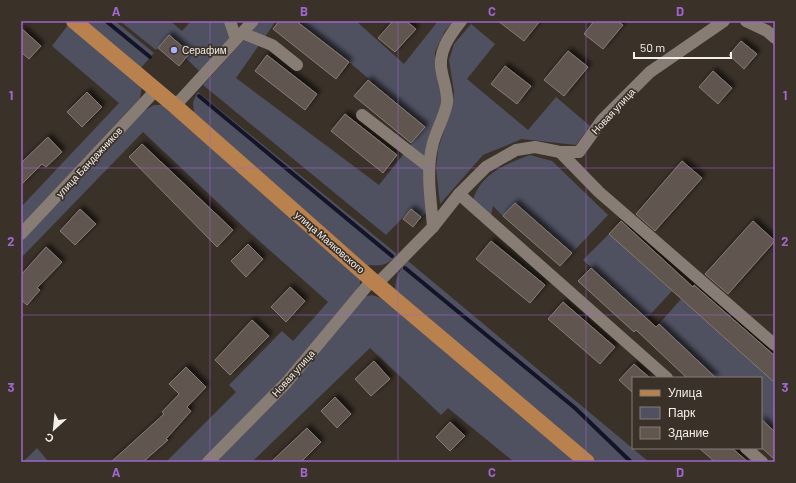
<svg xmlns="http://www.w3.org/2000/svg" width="796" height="483" viewBox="0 0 796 483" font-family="Barlow,sans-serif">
  <defs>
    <filter id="shadow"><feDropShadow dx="3.5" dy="-3.5" stdDeviation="2" flood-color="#0009"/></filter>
  </defs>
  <rect width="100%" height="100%" fill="#3a3129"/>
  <!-- green -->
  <g fill="#4f5060">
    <path d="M82,21h33l39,32 -14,16z"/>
    <path d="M120,21h50l12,10 9,-10h35l3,5v13l-30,32 -13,-13 4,-5 -21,-17 -13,14z"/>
    <path d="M261,21h15l-40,57 143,107 46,-58 -76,-65 -53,-41h60l48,43 34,-43h16l-9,10 -10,21 1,20 7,27 -17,114 -5,4 -10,-8 -25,26 -183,-150z"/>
    <path d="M471,24l24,20 -28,35 61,51 28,-33 34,29 -14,19 -54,-6 -39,16 -43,49 -4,-35 2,-20 14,-43 2,-14 -5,-32 5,-16z"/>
    <path d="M68,25l74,61 -2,12 -119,128v-19l98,-104 -67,-57z"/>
    <path d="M198,92l199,162c-10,12 -15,12 -30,11l-173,-151 -1,-12z"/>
    <path d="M154,105h8l8,7 190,164v8l-4,8 -72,87 -82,83h-36l70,-70 -7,-7 53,-54 11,10 35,-39 -80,-71 -105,-99 -122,126v-19l108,-115 18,-15z"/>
    <path d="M530,155l22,6 56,54 -36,38 -57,-50 -12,13 -10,-10 -2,9 -18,-16c9,-26 33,-35 57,-44z"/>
    <path d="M609,234l63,57 -25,27 -64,-58z"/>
    <path d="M408,261l241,201h-51l-203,-173c1,-13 4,-19 13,-28z"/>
    <path d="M372,295l15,5 190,162h-63l-66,-54 -7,7 -71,-67 -118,114h-38l149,-165z"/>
    <path d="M681,299l94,84v49l-14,-13v-41h-45l-57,-54z"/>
    <path d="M37,448l12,14h-26z"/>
  </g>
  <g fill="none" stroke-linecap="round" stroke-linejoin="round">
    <!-- stream -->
    <g stroke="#141429" stroke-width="4">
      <path d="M106,21l44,36"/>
      <path d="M199,96l193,160"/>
      <path d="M405,268l170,140 56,54"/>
    </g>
  </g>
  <!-- building -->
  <g fill="#61574f" stroke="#887c74" filter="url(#shadow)">
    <path d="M279,21h17l53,41 -13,17 -63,-50z"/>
    <path d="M393,21h13l10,8 -21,23 -17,-14z"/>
    <path d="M498,21h42l-16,20z"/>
    <path d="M594,21h23l6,4 -20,24 -19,-15z"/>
    <path d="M21,28l20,18 -12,13 -8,-7z"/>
    <path d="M169,35l21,18 -11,13 -21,-18z"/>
    <path d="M741,41l16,13 -13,15 -15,-14z"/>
    <path d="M568,51l20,16 -24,29 -20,-16z"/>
    <path d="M267,55l50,39 -12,16 -50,-39z"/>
    <path d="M505,66l26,20 -14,18 -26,-20z"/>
    <path d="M713,71l19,17 -14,16 -19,-17z"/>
    <path d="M368,80l57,47 -14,16 -57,-47z"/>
    <path d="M87,92l15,15 -20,20 -15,-15z"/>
    <path d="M345,114l52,41 -14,18 -52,-42z"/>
    <path d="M48,137l14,15 -16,15 -4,-3 -21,21v-22z"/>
    <path d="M142,144l91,86 -16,17 -88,-90z"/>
    <path d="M682,161l20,17 -47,53 -19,-17z"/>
    <path d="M515,203l57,50 -12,13 -57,-50z"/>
    <path d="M80,209l16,15 -21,21 -15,-14z"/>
    <path d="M411,209l10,8 -8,10 -10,-8z"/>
    <path d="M621,221l72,66 1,-2 81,71v27l-166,-149z"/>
    <path d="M753,221l22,20 -47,53 -23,-20z"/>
    <path d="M491,241l54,44 -15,18 -54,-44z"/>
    <path d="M248,244l15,15 -17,18 -15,-16z"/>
    <path d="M46,247l16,15 -25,26 3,2 -13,15 -6,-5v-25z"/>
    <path d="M591,268l65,59 3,-3 57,54h-29l-51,-48 -2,2 -56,-51z"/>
    <path d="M290,287l15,14 -19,21 -15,-15z"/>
    <path d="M563,302l52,45 -15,17 -52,-45z"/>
    <path d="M252,320l17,16 -39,39 -15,-15z"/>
    <path d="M374,361l16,18 -19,17 -16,-17z"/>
    <path d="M634,364l16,14h-17v15l-14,-13z"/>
    <path d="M186,367l20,20 -19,20 4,4 -25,28 2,1 -25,22h-32l53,-48 -2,-2 17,-18 -10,-10z"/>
    <path d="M335,397l16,17 -14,14 -16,-17z"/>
    <path d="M761,419l14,13v28l-14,-13z"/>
    <path d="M450,422l15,14 -15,15 -14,-14z"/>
    <path d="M307,428l14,14 -20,20h-30z"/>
    <path d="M699,448h33l16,14h-33z"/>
  </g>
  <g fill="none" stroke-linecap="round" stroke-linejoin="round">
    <!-- minor -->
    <g stroke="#887d74" stroke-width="12">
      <path d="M230,21l6,18"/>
      <path d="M746,21l21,10 8,7"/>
      <path d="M242,33l30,12 25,20"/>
      <path d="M175,106l78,-85"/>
      <path d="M362,115l67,52"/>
      <path d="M560,152l39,40 176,153"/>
      <path d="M459,194l208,184"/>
      <path d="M433,227c-2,-27 -7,-54 -1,-80 3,-15 12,-28 15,-44 1,-10 -3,-20 -5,-30 -5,-20 7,-37 19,-52"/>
      <path d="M21,234l135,-144"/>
      <path d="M377,284l56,-57 26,-33 27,-27 30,-17 19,-3 25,5h19l23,-32 48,-48 74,-51"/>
      <path d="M746,448l16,14"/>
      <path d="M208,462l78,-79 86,-103"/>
    </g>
    <!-- major -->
    <path stroke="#b9814e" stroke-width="16" d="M74,21l101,85 197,174 215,182"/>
  </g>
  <!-- grid -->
  <path fill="none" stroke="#a066cc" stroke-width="1" stroke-opacity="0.55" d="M210,21v441M398,21v441M586,21v441M21,168h754M21,315h754"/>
  <!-- markers -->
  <circle fill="#acaffb" stroke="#3a3129" stroke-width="1.5" cx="174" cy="50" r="4"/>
  <g text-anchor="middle" stroke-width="3.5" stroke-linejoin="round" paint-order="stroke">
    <!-- poi labels -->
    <g font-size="10" fill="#f5efea" stroke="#3a3129" text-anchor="start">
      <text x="182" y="54">Серафим</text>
    </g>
    <!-- street labels -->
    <g font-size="10" fill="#f5efea" stroke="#3a3129">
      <text transform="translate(613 111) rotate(-47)" y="4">Новая улица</text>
      <text transform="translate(89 162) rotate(-47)" y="4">улица Бандажников</text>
      <text transform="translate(330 242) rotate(41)" y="4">улица Маяковского</text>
      <text transform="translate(293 373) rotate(-48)" y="4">Новая улица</text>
    </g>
  </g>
  <!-- border -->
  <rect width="796" height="483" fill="none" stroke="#3a3129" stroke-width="44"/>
  <!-- legend -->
  <rect x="632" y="377" width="130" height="72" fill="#3a3129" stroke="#857d76"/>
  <rect x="640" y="390" width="20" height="6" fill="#b9814e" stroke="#857d76"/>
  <text x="668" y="397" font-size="12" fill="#f5efea">Улица</text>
  <rect x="640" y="407" width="20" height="12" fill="#4f5060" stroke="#857d76"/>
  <text x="668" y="417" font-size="12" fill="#f5efea">Парк</text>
  <rect x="640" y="427" width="20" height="12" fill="#61574f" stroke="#857d76"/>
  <text x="668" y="437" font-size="12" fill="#f5efea">Здание</text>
  <!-- north arrow -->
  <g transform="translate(54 429) rotate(207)" stroke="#3a3129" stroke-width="3" paint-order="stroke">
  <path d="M0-3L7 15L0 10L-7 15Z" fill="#f5efea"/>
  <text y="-6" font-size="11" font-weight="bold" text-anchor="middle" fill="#f5efea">С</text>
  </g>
  <!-- scale -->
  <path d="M634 52v6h97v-6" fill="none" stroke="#f5efea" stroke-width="2"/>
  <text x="640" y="52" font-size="12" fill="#f5efea" stroke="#3a3129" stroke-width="3" paint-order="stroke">50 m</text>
  <rect x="22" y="22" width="752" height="439" fill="none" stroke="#a066cc" stroke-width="1.5"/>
  <g font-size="13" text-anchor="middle" font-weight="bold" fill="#a066cc">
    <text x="116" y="16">A</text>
    <text x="304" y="16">B</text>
    <text x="492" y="16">C</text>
    <text x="680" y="16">D</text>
    <text x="11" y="100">1</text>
    <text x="785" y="100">1</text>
    <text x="11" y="246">2</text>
    <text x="785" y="246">2</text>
    <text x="11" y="392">3</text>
    <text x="785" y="392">3</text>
    <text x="116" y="477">A</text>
    <text x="304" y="477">B</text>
    <text x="492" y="477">C</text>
    <text x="680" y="477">D</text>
  </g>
</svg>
